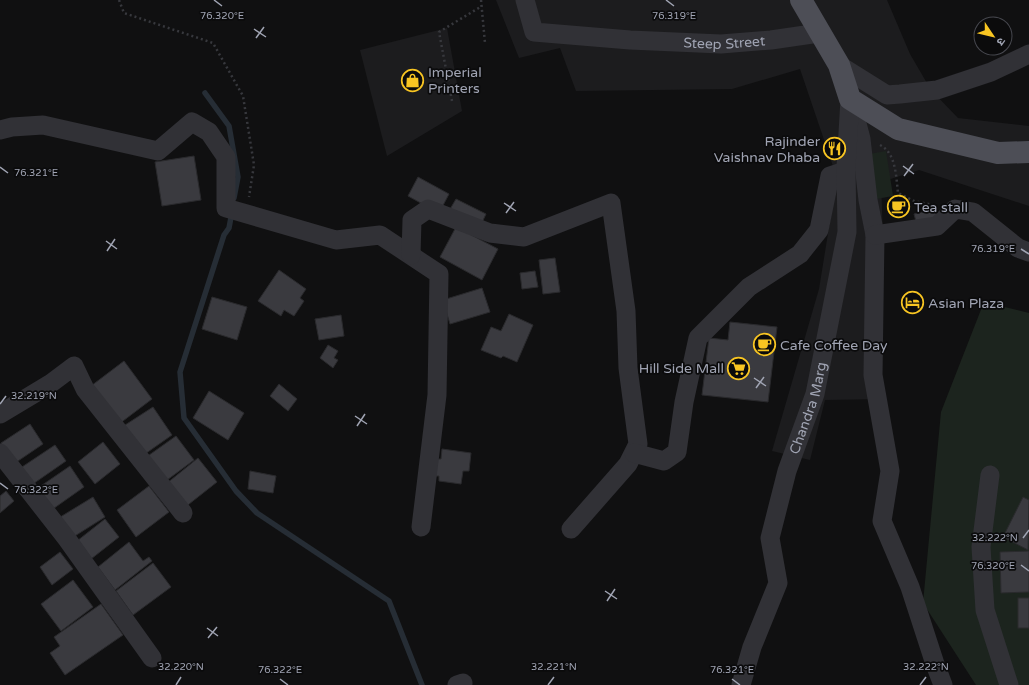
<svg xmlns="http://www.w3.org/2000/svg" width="1029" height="685" viewBox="0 0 1029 685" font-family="'Varela Round','Noto Sans Devanagari',sans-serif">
  <rect width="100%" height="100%" fill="#101011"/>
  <!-- built -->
  <g fill="#1c1c1e">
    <path d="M496,0h391l23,54 21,36 27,28 71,8v80l-110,-36 -38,12 2,54 -1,163 -57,1 -15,60 -38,-9 47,-162 18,-111 -37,-109 -68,20 -156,2 -16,-43 -41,10z"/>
    <path d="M447,28l15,83 -75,45 -27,-106z"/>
  </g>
  <!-- green -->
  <g fill="#1c241e">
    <path d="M886,151l7,45 -17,3 -7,-45z"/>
    <path d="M984,302l45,11v372h-53l-53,-82 18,-191z"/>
  </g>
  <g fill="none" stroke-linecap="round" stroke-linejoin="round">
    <!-- stream -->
    <g stroke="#262d35" stroke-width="5.5">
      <path d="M205,93l24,33 9,51 -4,21"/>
      <path d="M232,212l-3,16 -5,7 -44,137 4,46 52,73 21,22 132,88 33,84"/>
    </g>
  </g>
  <!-- building -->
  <g fill="#3a3a3f" stroke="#2a2a2d">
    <path d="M194,156l7,44 -39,6 -7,-44z"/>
    <path d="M418,177l31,17 -10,19 -31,-17z"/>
    <path d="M456,199l30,15 -9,19 -31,-17z"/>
    <path d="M936,209l2,11 -21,5 -3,-11z"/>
    <path d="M456,227l42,22 -16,31 -42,-23z"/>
    <path d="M555,258l5,34 -17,2 -4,-34z"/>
    <path d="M279,270l27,19 -6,9 4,3 -10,15 -10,-6 -3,6 -23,-15z"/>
    <path d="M535,271l3,16 -16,2 -2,-16z"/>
    <path d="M482,288l8,24 -40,12 -7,-24z"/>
    <path d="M212,297l35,10 -10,33 -35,-11z"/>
    <path d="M509,314l24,11 -16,37 -14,-6 -2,2 -20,-8 10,-23 10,4z"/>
    <path d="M341,315l3,21 -25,4 -4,-21z"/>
    <path d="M730,322l47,5 -9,75 -66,-7 7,-57 19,2z"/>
    <path d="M328,345l10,6 -4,7 4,2 -5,8 -13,-10z"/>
    <path d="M124,361l28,38 -33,25 -28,-38z"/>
    <path d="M279,384l18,15 -9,12 -18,-15z"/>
    <path d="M209,391l35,22 -16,27 -35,-22z"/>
    <path d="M153,407l19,28 -30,21 -20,-29z"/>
    <path d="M30,424l13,20 -28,19 -14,-20z"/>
    <path d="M176,436l18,24 -31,23 -18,-25z"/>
    <path d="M103,442l17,22 -25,20 -17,-22z"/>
    <path d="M55,445l11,16 -36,25 -11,-17z"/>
    <path d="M442,449l29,4 -2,18h-6l-2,13 -22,-3v-5h-4l1,-17h5z"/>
    <path d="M198,458l19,24 -33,26 -18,-24z"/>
    <path d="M70,466l14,21 -34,24 -15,-21z"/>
    <path d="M250,471l26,5 -3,17 -25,-4z"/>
    <path d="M149,486l20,26 -33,25 -19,-27z"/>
    <path d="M6,491l8,10 -14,12v-17z"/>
    <path d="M93,497l12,20 -35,22 -13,-20z"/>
    <path d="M1023,497l6,3 -1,50 -25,-13z"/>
    <path d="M105,519l14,18 -28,22 -14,-18z"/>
    <path d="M129,542l14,19 6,-4 3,4 -37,29 -17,-23z"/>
    <path d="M1029,551v41l-28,1 -1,-41z"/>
    <path d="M60,552l13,17 -21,16 -12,-18z"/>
    <path d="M153,563l18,24 -38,28 -17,-24z"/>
    <path d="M73,580l20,27 -32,24 -20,-27z"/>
    <rect x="1018" y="598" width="11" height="30"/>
    <path d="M101,604l22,31 -58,40 -15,-22 10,-7 -6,-9z"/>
  </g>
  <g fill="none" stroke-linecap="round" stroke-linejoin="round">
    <!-- path -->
    <g stroke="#37383d" stroke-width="2.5" stroke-dasharray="2 3" stroke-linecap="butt">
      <path d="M119,0l5,13 89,30 30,53 11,69 -5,32"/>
      <path d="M481,0l4,43"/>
      <path d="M452,101l-13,-69 43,-26"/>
      <path d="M880,145c16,8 16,31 18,48l16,8 19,4"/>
    </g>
    <!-- minor -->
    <g stroke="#313136" stroke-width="19">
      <path id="s1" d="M525,0l9,32 96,8 91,4 50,-4 48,-7"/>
      <path d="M839,65l48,30 13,-1 37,-4 54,-18 38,-18"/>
      <path d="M855,116l6,23 7,61 7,35 -2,140 17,96 -8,50 28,66 25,77 8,21"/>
      <path d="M0,130l12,-3 31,-2 115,26 34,-29 17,10 17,25v51l110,32 44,-5 59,39 -2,121 -16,132"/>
      <path d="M875,235l62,-9 18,-17 18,3 45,36 11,4"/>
      <path d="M411,255l1,-35 16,-11 62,24 34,4 87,-34 15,108 2,57 10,76 -10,20 -57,65"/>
      <path d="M0,414l50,-30 24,-18 11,23 98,124"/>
      <path d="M0,453l67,86 85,119"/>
      <path d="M634,453l30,8 13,-9 7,-50 14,-64 51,-51 51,-33 19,-24 11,-54 15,-5 1,-4"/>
      <path d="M990,475l-9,72 4,63 24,75"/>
      <path d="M457,685l6,-2"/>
      <path id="s2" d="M741,685l11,-38 26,-64 -8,-45 17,-67 28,-77 32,-162 -1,-65 4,-68"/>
    </g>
    <!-- major -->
    <path stroke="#4d4e56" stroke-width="22" d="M801,0l38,65 11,34 48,30 100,24 31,-1"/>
  </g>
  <!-- ticks -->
  <path fill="none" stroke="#a0a4b3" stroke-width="1.5" d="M214,0l8,6M666,0l8,6M254,29l12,8M256,38l8,-11M903,166l11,8M0,167l8,6M904,176l9,-12M504,203l12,8M506,213l8,-11M106,241l11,8M1021,249l8,5M107,251l8,-12M754,378l12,8M756,388l8,-11M0,404l6,-8M355,416l12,8M357,426l8,-12M0,483l8,6M1023,538l6,-8M1021,565l8,6M605,591l12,8M607,601l8,-12M207,628l11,8M208,638l9,-11M280,679l8,6M732,679l8,6M176,685l5,-8M548,685l6,-8M920,685l6,-8"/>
  <!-- icons -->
  <defs>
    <symbol id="shop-ring" viewBox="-11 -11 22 22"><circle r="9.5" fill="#0b0b0c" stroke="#f8c522" stroke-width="1.5"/><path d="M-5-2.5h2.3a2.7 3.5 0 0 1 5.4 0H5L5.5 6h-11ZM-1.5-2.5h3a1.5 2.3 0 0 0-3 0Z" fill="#f8c522"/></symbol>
    <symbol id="restaurant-ring" viewBox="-11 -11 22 22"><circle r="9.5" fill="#0b0b0c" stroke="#f8c522" stroke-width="1.5"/><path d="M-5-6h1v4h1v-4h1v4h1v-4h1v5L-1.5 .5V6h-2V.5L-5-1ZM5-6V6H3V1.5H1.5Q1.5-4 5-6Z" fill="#f8c522"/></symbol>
    <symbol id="cafe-ring" viewBox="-11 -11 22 22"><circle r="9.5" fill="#0b0b0c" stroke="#f8c522" stroke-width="1.5"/><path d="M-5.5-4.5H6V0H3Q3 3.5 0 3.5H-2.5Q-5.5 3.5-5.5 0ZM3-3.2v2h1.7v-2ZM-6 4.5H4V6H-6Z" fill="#f8c522"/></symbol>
    <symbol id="hotel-ring" viewBox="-11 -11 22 22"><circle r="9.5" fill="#0b0b0c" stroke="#f8c522" stroke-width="1.5"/><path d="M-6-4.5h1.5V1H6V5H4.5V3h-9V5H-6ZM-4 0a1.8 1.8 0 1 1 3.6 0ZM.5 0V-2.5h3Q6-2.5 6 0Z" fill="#f8c522"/></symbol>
    <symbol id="supermarket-ring" viewBox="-11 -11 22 22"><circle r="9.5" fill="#0b0b0c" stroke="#f8c522" stroke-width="1.5"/><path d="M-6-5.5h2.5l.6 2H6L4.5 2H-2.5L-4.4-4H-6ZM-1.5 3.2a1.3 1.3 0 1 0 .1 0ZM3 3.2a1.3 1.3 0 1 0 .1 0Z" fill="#f8c522"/></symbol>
  </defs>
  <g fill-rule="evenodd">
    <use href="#shop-ring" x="400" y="68" width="25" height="25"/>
    <use href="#restaurant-ring" x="822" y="136" width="25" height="25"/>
    <use href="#cafe-ring" x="886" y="194" width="25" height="25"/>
    <use href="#hotel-ring" x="900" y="290" width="25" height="25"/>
    <use href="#cafe-ring" x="752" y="332" width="25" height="25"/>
    <use href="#supermarket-ring" x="726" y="356" width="25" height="25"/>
  </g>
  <g text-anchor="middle" stroke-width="3.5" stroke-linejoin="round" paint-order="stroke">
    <!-- street labels -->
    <g font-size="14" fill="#a0a4b3" stroke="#0b0b0c">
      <text dy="5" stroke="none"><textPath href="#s1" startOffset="224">Steep Street</textPath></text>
      <text dy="5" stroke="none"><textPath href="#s2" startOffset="290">Chandra Marg</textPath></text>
    </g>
    <!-- poi labels -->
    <g font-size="14" fill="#a0a4b3" stroke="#0b0b0c" text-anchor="start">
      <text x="428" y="77">Imperial<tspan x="428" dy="16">Printers</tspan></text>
      <text x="820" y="146" text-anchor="end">Rajinder<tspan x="820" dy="16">Vaishnav Dhaba</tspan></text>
      <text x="914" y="212">Tea stall</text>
      <text x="928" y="308">Asian Plaza</text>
      <text x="780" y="350">Cafe Coffee Day</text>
      <text x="724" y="373" text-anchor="end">Hill Side Mall</text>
    </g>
  </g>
  <g font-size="10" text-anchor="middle" fill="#a0a4b3" stroke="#0b0b0c" stroke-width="3.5" stroke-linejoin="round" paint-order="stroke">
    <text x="222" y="19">76.320°E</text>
    <text x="674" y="19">76.319°E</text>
    <text x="36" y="176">76.321°E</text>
    <text x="993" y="252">76.319°E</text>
    <text x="34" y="399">32.219°N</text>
    <text x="36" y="493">76.322°E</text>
    <text x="995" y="541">32.222°N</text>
    <text x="993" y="569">76.320°E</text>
    <text x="181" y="670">32.220°N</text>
    <text x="554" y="670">32.221°N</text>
    <text x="926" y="670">32.222°N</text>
    <text x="280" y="673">76.322°E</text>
    <text x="732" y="673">76.321°E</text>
  </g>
  <!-- north arrow -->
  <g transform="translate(993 36) rotate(125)"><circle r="19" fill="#0b0b0c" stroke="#47484f"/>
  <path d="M0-3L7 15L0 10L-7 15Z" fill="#f8c522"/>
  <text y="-6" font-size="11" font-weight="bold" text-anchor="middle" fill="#a0a4b3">उ</text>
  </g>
</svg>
